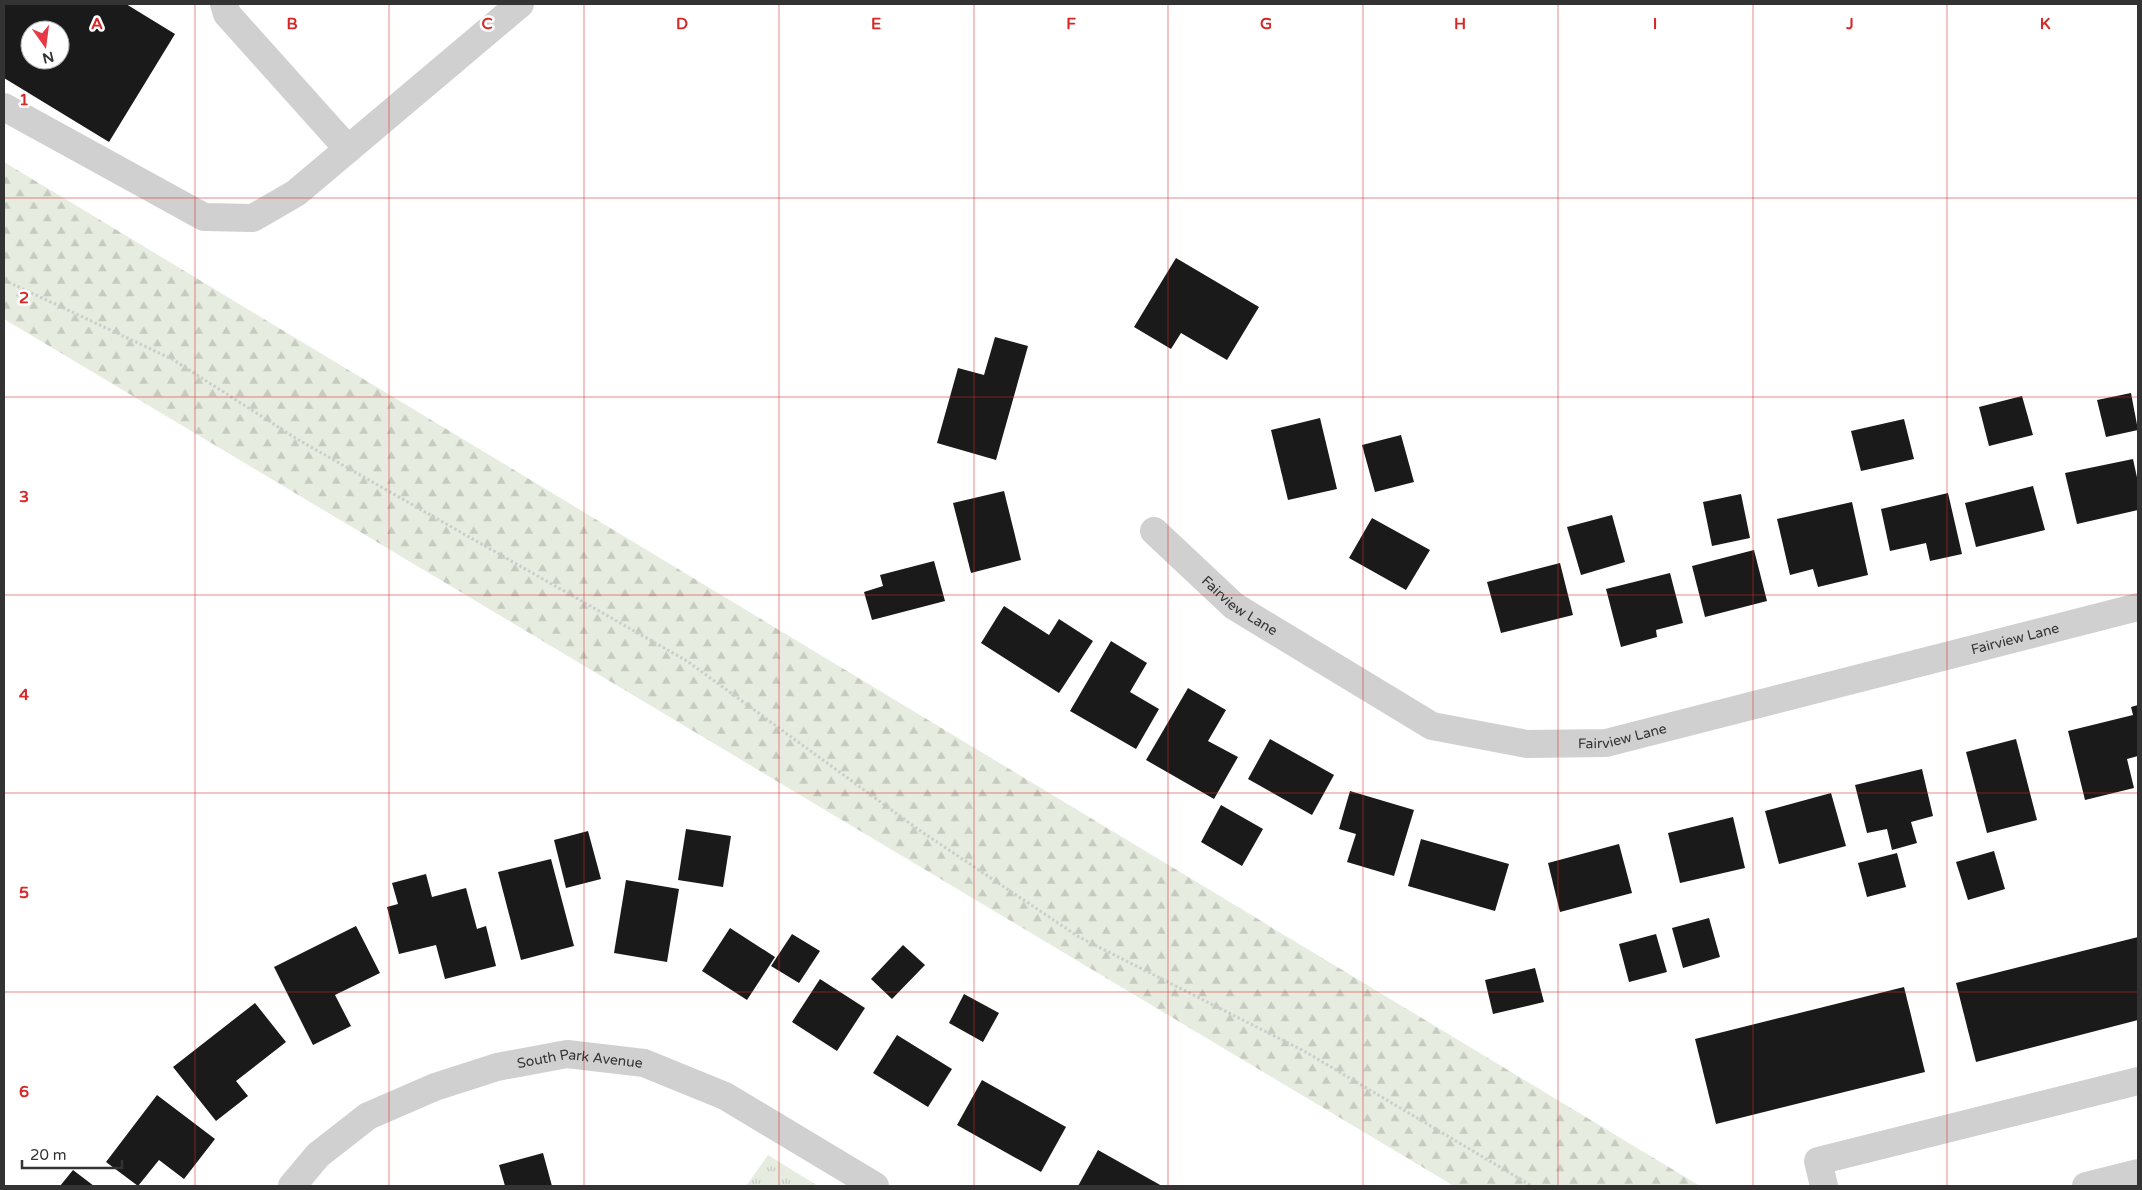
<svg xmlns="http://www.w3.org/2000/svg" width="2142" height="1190" viewBox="0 0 2142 1190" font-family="'Varela Round',sans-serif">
  <defs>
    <pattern id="forest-firs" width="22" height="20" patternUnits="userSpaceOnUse" patternTransform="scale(1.25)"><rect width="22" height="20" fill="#e6ecdf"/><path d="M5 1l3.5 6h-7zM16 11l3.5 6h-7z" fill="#c6cbc0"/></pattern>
    <pattern id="park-tufts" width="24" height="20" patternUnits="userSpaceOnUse" patternTransform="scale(1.25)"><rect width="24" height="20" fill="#e6ecdf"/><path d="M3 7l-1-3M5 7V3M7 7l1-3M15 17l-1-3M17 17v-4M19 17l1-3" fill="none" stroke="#c6cbc0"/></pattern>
  </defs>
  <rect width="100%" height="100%" fill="#fff"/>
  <!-- forest -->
  <path fill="url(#forest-firs)" d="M4,162l1696,1024h-246l-1450,-867z"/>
  <!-- park -->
  <path fill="url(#park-tufts)" d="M768,1155l50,31h-72z"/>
  <!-- building -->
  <g fill="#1a1a1a" fill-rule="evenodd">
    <path d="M4,4h122l49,30 -66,108 -105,-64zM30,30h30v30h-30z"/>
    <path d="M1176,258l83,49 -32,53 -46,-27 -10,16 -37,-22z"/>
    <path d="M995,337l33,9 -32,114 -59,-17 21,-75 26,7z"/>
    <path d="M2131,393l7,37 -32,7 -9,-37z"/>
    <path d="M2022,396l11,39 -44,11 -10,-39z"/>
    <path d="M1320,418l17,71 -49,11 -17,-70z"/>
    <path d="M1904,419l10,40 -53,12 -10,-40z"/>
    <path d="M1401,435l13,47 -39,10 -13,-47z"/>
    <path d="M2133,459l5,23v28l-61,14 -12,-51z"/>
    <path d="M2033,486l12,44 -69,17 -11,-44z"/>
    <path d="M1004,491l17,69 -50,13 -18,-70z"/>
    <path d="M1948,493l14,61 -32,7 -4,-18 -36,8 -9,-42z"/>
    <path d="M1741,494l9,44 -38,8 -9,-44z"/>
    <path d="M1852,502l16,73 -50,12 -5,-18 -23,6 -13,-56z"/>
    <path d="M1612,515l13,47 -44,13 -14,-48z"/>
    <path d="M1372,518l58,32 -24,40 -57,-32z"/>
    <path d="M1754,550l13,51 -62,16 -13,-51z"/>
    <path d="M934,561l11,40 -73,19 -8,-28 19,-6 -3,-11z"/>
    <path d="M1560,563l13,52 -72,18 -14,-51z"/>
    <path d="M1670,573l13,50 -27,7 1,7 -36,10 -15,-58z"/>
    <path d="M1004,606l45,29 10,-16 34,22 -34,52 -78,-50z"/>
    <path d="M1111,641l36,22 -17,29 29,17 -23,40 -66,-38z"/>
    <path d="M1188,688l38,22 -18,31 30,16 -24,42 -68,-39z"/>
    <path d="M2138,705v51l-11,3 7,29 -49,12 -17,-69 65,-16 -2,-8z"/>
    <path d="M1270,739l64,36 -22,40 -64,-36z"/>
    <path d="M2016,739l21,81 -50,13 -21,-81z"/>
    <path d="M1922,769l11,47 -22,6 6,21 -25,7 -5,-21 -20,4 -12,-48z"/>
    <path d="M1350,791l64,19 -20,66 -47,-14 9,-28 -17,-5z"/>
    <path d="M1831,793l15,53 -67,18 -14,-53z"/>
    <path d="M1221,805l42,24 -21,37 -41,-24z"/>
    <path d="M1733,817l12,51 -65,15 -12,-50z"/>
    <path d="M686,829l45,7 -8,51 -45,-7z"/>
    <path d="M588,831l13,48 -35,9 -12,-48z"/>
    <path d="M1421,839l88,25 -14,47 -87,-25z"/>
    <path d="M1619,844l13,49 -72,19 -12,-49z"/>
    <path d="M1994,851l11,38 -37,11 -12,-38z"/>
    <path d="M1897,853l9,34 -39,10 -9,-34z"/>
    <path d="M551,859l23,87 -53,14 -23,-88z"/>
    <path d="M426,874l6,23 34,-9 11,41 9,-3 10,40 -51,13 -9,-34 -37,9 -12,-47 11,-3 -6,-21z"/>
    <path d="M626,880l53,9 -12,73 -53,-9z"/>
    <path d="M1709,918l11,39 -37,11 -11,-40z"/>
    <path d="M356,926l24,47 -45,22 16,31 -38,19 -39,-78z"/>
    <path d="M730,928l45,29 -28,43 -45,-29z"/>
    <path d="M792,934l28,17 -21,32 -28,-17z"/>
    <path d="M1656,934l11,38 -38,10 -10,-38z"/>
    <path d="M2138,937v83l-162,42 -20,-79z"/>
    <path d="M903,945l22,20 -33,34 -21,-20z"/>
    <path d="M1535,968l9,34 -51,12 -8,-34z"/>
    <path d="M820,979l45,29 -28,43 -45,-29z"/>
    <path d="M1904,987l21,85 -209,52 -21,-85z"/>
    <path d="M964,994l35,19 -16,29 -34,-19z"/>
    <path d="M255,1003l31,39 -50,39 12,15 -32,25 -43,-54z"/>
    <path d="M897,1035l55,34 -24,38 -55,-34z"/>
    <path d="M982,1080l84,47 -25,45 -84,-47z"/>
    <path d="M157,1095l58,44 -31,40 -25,-19 -21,26 -32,-24z"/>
    <path d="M1098,1150l64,36h-84z"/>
    <path d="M543,1153l9,33h-47l-6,-21z"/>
    <path d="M73,1170l21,16h-34z"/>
  </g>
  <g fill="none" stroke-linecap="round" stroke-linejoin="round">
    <!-- path -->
    <path stroke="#cdcdcd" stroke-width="3" stroke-dasharray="2.5 2.5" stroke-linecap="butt" d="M4,280l168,79 125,80 390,222 232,169 160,107 225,114 228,135"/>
    <!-- minor -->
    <g stroke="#d0d0d0" stroke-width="28">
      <path d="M224,4l3,10 121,135"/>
      <path d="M4,107l200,110 49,1 43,-25 224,-189"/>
      <path id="s1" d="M1154,531l80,75 198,120 95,18 79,-1 532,-136"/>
      <path id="s2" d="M292,1186l26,-31 50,-39 67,-29 62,-20 70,-13 77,9 81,33 150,90"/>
      <path d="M1824,1186l-6,-25 320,-80"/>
      <path d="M2086,1186l52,-13"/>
    </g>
  </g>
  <!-- grid -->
  <path fill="none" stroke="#d62828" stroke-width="1" stroke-opacity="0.55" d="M195,4v1182M389,4v1182M584,4v1182M779,4v1182M974,4v1182M1168,4v1182M1363,4v1182M1558,4v1182M1753,4v1182M1947,4v1182M4,198h2134M4,397h2134M4,595h2134M4,793h2134M4,992h2134"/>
  <g text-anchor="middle" stroke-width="5" stroke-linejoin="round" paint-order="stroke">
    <!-- street labels -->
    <g font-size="14" fill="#333" stroke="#fff">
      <text dy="5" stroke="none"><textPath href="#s1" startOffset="114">Fairview Lane</textPath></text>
      <text dy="5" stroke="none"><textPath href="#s1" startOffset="939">Fairview Lane</textPath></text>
      <text dy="5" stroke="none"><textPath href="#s1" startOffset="534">Fairview Lane</textPath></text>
      <text dy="5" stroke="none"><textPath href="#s2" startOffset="326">South Park Avenue</textPath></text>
    </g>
  </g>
  <g font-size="16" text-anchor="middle" font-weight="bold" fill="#d62828" stroke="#fff" stroke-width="5" stroke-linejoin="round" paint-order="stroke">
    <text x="97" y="29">A</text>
    <text x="292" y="29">B</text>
    <text x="487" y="29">C</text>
    <text x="682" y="29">D</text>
    <text x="876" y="29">E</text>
    <text x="1071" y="29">F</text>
    <text x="1266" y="29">G</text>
    <text x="1460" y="29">H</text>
    <text x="1655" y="29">I</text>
    <text x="1850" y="29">J</text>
    <text x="2045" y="29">K</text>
    <text x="24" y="105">1</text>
    <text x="24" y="303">2</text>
    <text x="24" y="502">3</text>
    <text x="24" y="700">4</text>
    <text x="24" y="898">5</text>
    <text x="24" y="1097">6</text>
  </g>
  <!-- border -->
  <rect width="2142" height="1190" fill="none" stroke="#333333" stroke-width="10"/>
  <!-- north arrow -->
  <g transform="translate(45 45) rotate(166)"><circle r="24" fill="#ffffff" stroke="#adadad"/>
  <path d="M0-4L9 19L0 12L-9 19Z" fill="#e63946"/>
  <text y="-8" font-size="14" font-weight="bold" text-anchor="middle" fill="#333333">N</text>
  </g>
  <!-- scale -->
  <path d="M22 1160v8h100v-8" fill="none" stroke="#333333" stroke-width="2.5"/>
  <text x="30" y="1160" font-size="15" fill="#333333" stroke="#ffffff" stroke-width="4" paint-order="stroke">20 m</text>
</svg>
